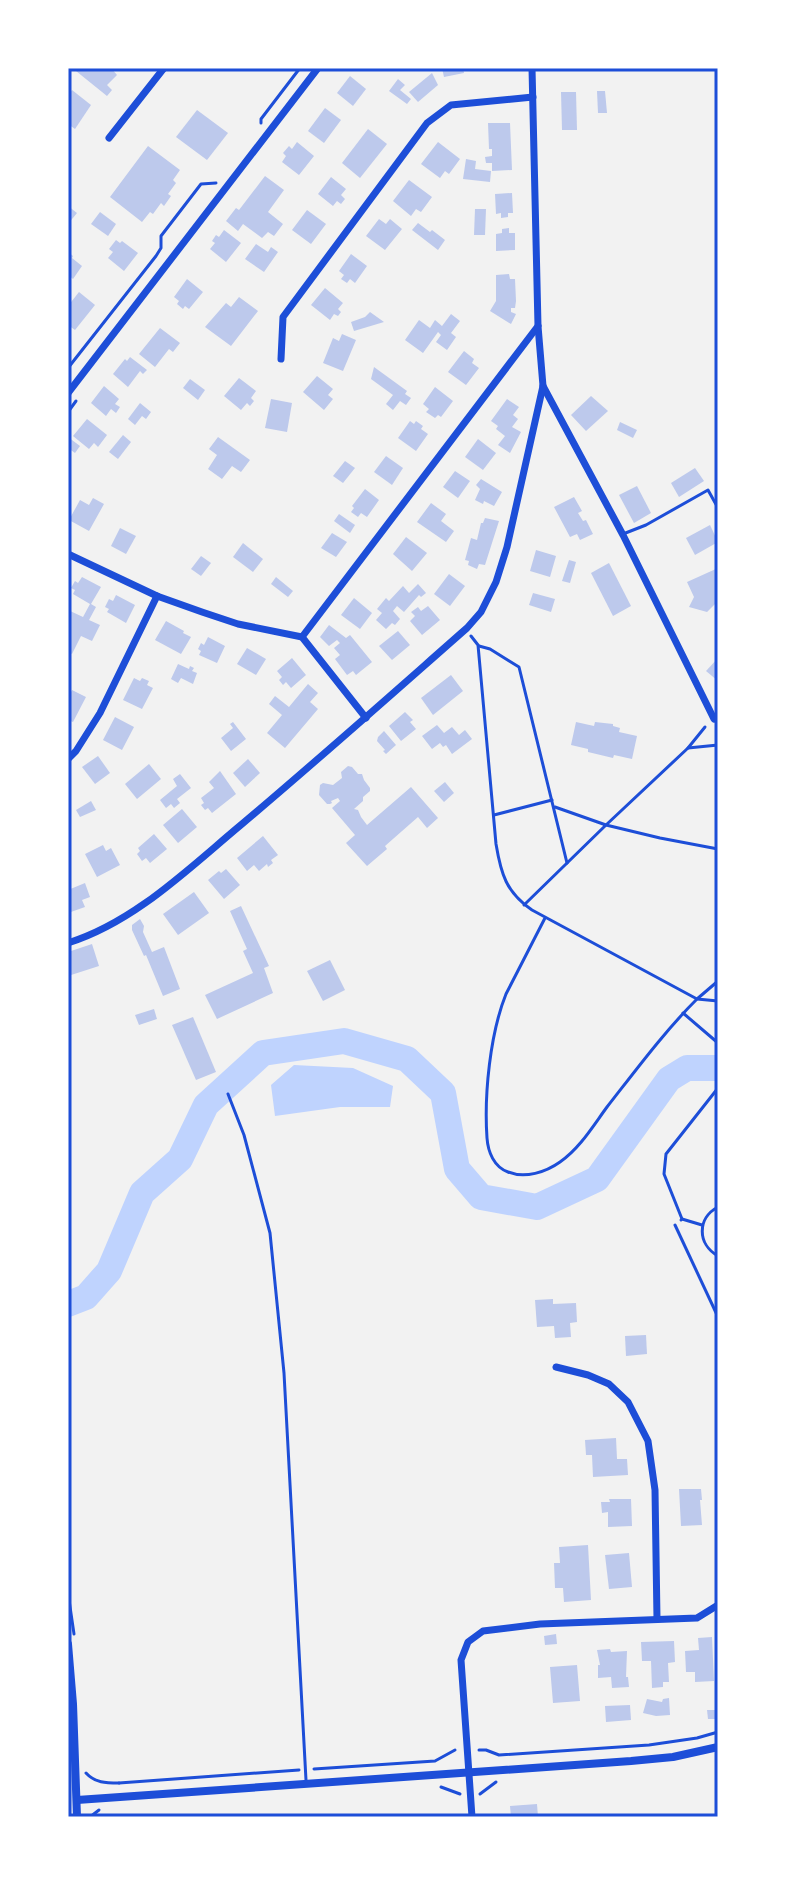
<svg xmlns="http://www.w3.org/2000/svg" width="786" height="1885" viewBox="0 0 786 1885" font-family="Roboto,sans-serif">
  <rect width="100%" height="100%" fill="#f2f2f2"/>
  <!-- water -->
  <path fill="#bfd3fe" d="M294,1065l59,3 40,18 -3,21h-50l-65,9 -4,-31z"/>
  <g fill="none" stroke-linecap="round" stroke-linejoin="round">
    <!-- river -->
    <path stroke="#bfd3fe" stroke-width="26" d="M68,1304l18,-7 23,-26 33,-78 38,-34 26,-54 57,-52 81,-12 63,18 36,34 14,76 24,28 56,10 60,-28 72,-100 18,-11h31"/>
  </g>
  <!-- building -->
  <g fill="#bdc9ec">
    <path d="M78,68h33l6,7 -10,10 5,5 -5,6 -31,-25z"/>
    <path d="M442,68h21l1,5 -20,4z"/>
    <path d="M432,73l6,12 -20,17 -9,-10z"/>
    <path d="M350,76l16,13 -13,17 -16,-13z"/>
    <path d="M398,79l7,6 -5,5 11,9 -4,5 -18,-13z"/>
    <path d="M72,90l19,15 -16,24 -7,-5v-28z"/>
    <path d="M597,91h8l2,22h-9z"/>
    <path d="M561,92h15l1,38h-15z"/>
    <path d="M325,108l16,12 -17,23 -16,-12z"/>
    <path d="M197,110l31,23 -21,27 -31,-23z"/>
    <path d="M488,123h22l2,47 -20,1v-8h-6l-1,-6 7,-1v-7h-3z"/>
    <path d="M368,129l19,15 -27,34 -18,-15z"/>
    <path d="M297,142l17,14 -15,19 -17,-13 4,-6 -3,-3 6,-7 3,3z"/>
    <path d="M438,142l22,17 -11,15 -4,-3 -5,7 -19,-14z"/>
    <path d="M148,146l32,24 -7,10 3,3 -8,11 3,2 -7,10 -3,-3 -8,11 -3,-2 -8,10 -32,-25z"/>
    <path d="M466,159l10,2 -1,8 16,2 -1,11 -27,-3z"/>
    <path d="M265,176l19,14 -16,22 15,12 -9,12 -6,-4 -6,6 -19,-14 -5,7 -12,-10 10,-13 3,2z"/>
    <path d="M331,177l15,12 -5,6 4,4 -4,5 -4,-3 -4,5 -15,-12z"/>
    <path d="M409,180l23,17 -11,15 -5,-3 -5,7 -18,-15z"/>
    <path d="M512,193l1,20h-5v4l-7,1v-5l-5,1 -1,-20z"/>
    <path d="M68,206l9,7 -9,11z"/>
    <path d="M475,209h11l-1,26h-11z"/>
    <path d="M307,210l19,14 -15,20 -19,-14z"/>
    <path d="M100,212l16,12 -8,12 -17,-12z"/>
    <path d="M379,219l7,5 4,-5 12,10 -17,21 -19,-14z"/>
    <path d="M418,223l12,9 2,-2 13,10 -7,10 -26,-20z"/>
    <path d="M509,228v5h6v17l-19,1v-17l6,-1v-4z"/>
    <path d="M224,230l17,13 -15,19 -16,-13 5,-6 -3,-2 4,-6 3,2z"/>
    <path d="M116,240l4,3 2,-2 16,12 -14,18 -16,-13 5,-6 -4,-3z"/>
    <path d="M256,244l12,8 3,-5 7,5 -14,20 -19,-13z"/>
    <path d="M68,252l5,4 -1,2 10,8 -9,13 -5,-4z"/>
    <path d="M351,254l16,12 -12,17 -5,-4 -3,4 -6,-4 3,-4 -5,-4z"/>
    <path d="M509,274l1,5h5l1,22 -1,7h-4v4l5,2 -5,10 -21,-13 6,-10v-26z"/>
    <path d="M187,279l16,13 -14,17 -4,-3 -2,3 -6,-5 2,-3 -5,-4z"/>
    <path d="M325,288l18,15 -5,6 3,3 -3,4 -4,-2 -4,6 -19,-15z"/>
    <path d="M79,292l16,13 -20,25 -7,-5v-19z"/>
    <path d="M239,297l19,14 -27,35 -26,-19 21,-24 5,4z"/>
    <path d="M370,312l14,10 -30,9 -3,-9 14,-5z"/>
    <path d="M451,314l9,7 -9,12 5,4 -9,13 -11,-8 5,-7 -3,-3 -15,21 -18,-13 14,-20 11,8 5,-8 7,6z"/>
    <path d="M160,328l20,15 -7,9 -4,-3 -14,18 -16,-13z"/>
    <path d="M342,334l14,6 -13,31 -20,-8 10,-25 6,3z"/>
    <path d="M464,351l10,8 -2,4 7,5 -13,17 -18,-13z"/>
    <path d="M130,357l17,13 -4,4 -3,-3 -12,16 -15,-13 12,-15 2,2z"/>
    <path d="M374,367l33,24 -2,3 6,4 -5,7 -6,-4 -7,9 -7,-6 7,-9 -22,-16z"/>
    <path d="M317,376l16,13 -5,6 5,4 -9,11 -21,-18z"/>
    <path d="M239,378l17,13 -5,7 3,3 -4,5 -3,-3 -6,7 -17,-14z"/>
    <path d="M190,379l15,11 -7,10 -15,-12z"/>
    <path d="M104,386l15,13 -4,5 5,3 -4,6 -5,-4 -5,7 -15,-13z"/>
    <path d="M435,387l18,14 -12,16 -3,-2 -3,3 -9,-6 3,-3 -6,-5z"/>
    <path d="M591,396l17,15 -22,20 -15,-16z"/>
    <path d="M271,399l21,4 -5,29 -22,-4z"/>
    <path d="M507,399l12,8 -6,8 5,4 -6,8 9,5 -11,21 -12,-8 7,-9 -9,-7 2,-3 -7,-5z"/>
    <path d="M140,403l11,9 -5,7 -4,-3 -7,9 -7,-6z"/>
    <path d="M87,419l20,16 -9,12 -4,-4 -5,6 -16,-13z"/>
    <path d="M410,421l4,3 2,-3 7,5 -2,3 7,5 -12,17 -18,-13z"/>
    <path d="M620,422l17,8 -4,8 -16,-8z"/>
    <path d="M123,435l8,7 -13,17 -9,-7z"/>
    <path d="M68,437l12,9 -5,7 -7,-5z"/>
    <path d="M218,437l32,23 -9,12 -9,-6 -10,13 -14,-10 9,-14 -8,-6z"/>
    <path d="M478,439l18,14 -13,17 -18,-13z"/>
    <path d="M386,456l17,12 -11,17 -18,-13z"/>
    <path d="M345,461l10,7 -12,15 -10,-7z"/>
    <path d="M695,468l9,13 -25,16 -8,-14z"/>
    <path d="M455,471l15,10 -12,17 -15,-11z"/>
    <path d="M481,479l21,13 -8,14 -10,-5 -1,3 -8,-4 5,-11 -4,-4z"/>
    <path d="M637,486l14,27 -17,10 -15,-28z"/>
    <path d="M365,489l14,11 -12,17 -6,-4 -3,4 -7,-5 3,-4 -2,-2z"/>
    <path d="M574,497l8,14 -4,2 5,8 3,-1 7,14 -13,6 -3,-6 -7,3 -16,-30z"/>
    <path d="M93,498l11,6 -15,27 -20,-11 11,-20 9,5z"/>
    <path d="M431,503l15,11 -5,7 13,10 -8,11 -29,-20z"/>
    <path d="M339,514l16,11 -5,8 -16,-12z"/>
    <path d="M485,518l14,3 -14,44 -6,-1 -2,5 -9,-4 1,-4 -4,-1 6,-22 6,2 4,-17h2z"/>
    <path d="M710,525l8,17 -23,13 -9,-17z"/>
    <path d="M120,528l16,8 -10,18 -15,-8z"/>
    <path d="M332,533l15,9 -11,15 -15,-9z"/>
    <path d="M406,537l21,16 -15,18 -19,-17z"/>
    <path d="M243,543l20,16 -10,13 -20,-15z"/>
    <path d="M536,550l20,6 -6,21 -20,-6z"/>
    <path d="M201,556l10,7 -10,13 -10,-7z"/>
    <path d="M569,560l7,2 -6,21 -8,-2z"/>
    <path d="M609,563l22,43 -18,10 -22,-43z"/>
    <path d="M718,568v33l-11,11 -18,-5 5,-10 -7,-15z"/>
    <path d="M449,574l16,12 -15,20 -16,-12z"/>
    <path d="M82,577l19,10 -10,17 5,3 -7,13 11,5 -8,16 -11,-5 -9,18 -4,-2v-17l2,-4h-2v-21l15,7 7,-13 -17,-10 2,-4 -4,-2 4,-7 3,2z"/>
    <path d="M276,577l17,14 -5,6 -17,-13z"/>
    <path d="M418,584l8,9 -5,4 -2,-2 -15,17 -7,-6 -4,5 7,8 -5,6 -3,-2 -6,6 -10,-9 6,-7 -5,-4 9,-11 3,3 14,-15 6,7z"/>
    <path d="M533,593l22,6 -4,13 -22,-7z"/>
    <path d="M116,595l19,10 -9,18 -19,-11 2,-3 -4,-2 4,-8 4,2z"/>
    <path d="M354,598l18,15 -12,16 -19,-14z"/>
    <path d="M428,606l12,14 -18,15 -12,-14 5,-5 -4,-4 7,-5 3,4z"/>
    <path d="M166,621l18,10 -1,2 8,4 -10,17 -26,-14z"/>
    <path d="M329,625l17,13 4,-3 22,27 -16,13 -3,-4 -6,4 -12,-16 5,-4 -6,-7 6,-5 -3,-3 -8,6 -9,-9z"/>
    <path d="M398,631l12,14 -18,15 -13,-14z"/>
    <path d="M208,637l17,9 -8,17 -18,-8 2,-4 -3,-2 3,-6 3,2z"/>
    <path d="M247,648l19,11 -10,16 -19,-11z"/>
    <path d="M292,658l14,17 -15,13 -5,-6 -3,3 -4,-5 3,-3 -5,-6z"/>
    <path d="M718,658v23l-12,-10z"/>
    <path d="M178,664l11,5 1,-3 4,2 -2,3 5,2 -4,11 -12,-6 -3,5 -7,-4z"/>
    <path d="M451,675l12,16 -30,24 -12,-17z"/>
    <path d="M134,678l6,3 2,-3 7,3 -2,4 6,3 -11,21 -19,-9z"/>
    <path d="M308,684l10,9 -8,9 8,7 -33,39 -18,-15 15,-18 -13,-11 6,-8 14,11z"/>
    <path d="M72,690l14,7 -13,25 -5,-2v-27l2,1z"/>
    <path d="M405,712l8,8 -3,2 6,7 -15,12 -12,-15z"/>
    <path d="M115,717l19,10 -12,23 -19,-10z"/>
    <path d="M233,722l13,17 -15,12 -10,-13 12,-10 -3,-4z"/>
    <path d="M576,722l18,4 1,-4 18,2v2l7,2 -1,4 18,4 -5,23 -18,-4 -1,3 -25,-6v-3l-17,-4z"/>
    <path d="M437,725l7,8 8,-6 7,8 6,-5 7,9 -20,15 -6,-9 -3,2 -3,-4 -8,6 -10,-13z"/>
    <path d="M384,731l12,14 -10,9 -3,-3 2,-1 -8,-9 1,-4z"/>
    <path d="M98,756l12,17 -15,11 -13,-17z"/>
    <path d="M248,759l12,14 -15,14 -12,-14z"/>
    <path d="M149,764l12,15 -24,20 -12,-15z"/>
    <path d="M348,766l4,1 6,7h4l2,6 6,8v3l-7,6v4l-9,8 4,1 3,7 6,8 44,-38 27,31 -11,10 -9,-11 -33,29 2,3 -20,17 -21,-23 9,-8 -23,-27 8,-7 -2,-3 -7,3 1,2 -2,1h-3l-8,-9 1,-10 3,-2 10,2 9,-7 -1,-6z"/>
    <path d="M220,771l16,23 -24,19 -4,-5 -3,2 -4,-5 3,-2 -3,-5 13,-10 -5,-6z"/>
    <path d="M180,774l11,14 -14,11 3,4 -6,5 -3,-4 -5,4 -6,-8 17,-14 -4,-7z"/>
    <path d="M445,782l9,11 -10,9 -10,-11z"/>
    <path d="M91,801l5,9 -16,7 -4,-7z"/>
    <path d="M182,809l15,18 -19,16 -15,-18z"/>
    <path d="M154,834l13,15 -17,14 -4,-5 -4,3 -5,-7 3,-3 -2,-3z"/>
    <path d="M263,836l15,19 -7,5 2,3 -5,4 -1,-3 -8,7 -5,-6 -7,6 -10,-13z"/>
    <path d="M103,845l3,6 5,-3 9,17 -23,12 -12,-23z"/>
    <path d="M226,869l14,16 -16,14 -16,-19 11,-9 2,2z"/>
    <path d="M85,883l5,14 -8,3 3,7 -17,6v-23z"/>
    <path d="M194,892l15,21 -31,22 -15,-21z"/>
    <path d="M241,906l28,60 -5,2 9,25 -56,26 -12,-24 48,-22 -10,-22 4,-2 -17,-38z"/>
    <path d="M140,919l4,7 -1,6 9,20 12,-5 16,42 -17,7 -17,-41 -2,1 -12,-26v-5z"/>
    <path d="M92,944l7,22 -31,10v-24z"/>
    <path d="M330,960l15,30 -22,11 -16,-30z"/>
    <path d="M154,1009l3,10 -18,6 -4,-10z"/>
    <path d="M193,1017l23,55 -20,8 -24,-55z"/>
    <path d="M553,1299v5l23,-1 1,19 -7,1 1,14 -16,1 -1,-12 -17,1 -2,-27z"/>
    <path d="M646,1335l1,19 -21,2 -1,-20z"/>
    <path d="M616,1438l1,21h10l1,16 -35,2 -1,-22h-6l-1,-15z"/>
    <path d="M679,1489h22l1,11h-2l2,25 -21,1z"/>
    <path d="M609,1499h22l1,27 -24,1v-15l-6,1 -1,-11h9z"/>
    <path d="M588,1545l3,55 -27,2 -1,-14h-8l-1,-25h6l-1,-16z"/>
    <path d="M629,1553l3,34 -23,2 -4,-34z"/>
    <path d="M556,1634l1,10 -12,1 -1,-9z"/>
    <path d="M712,1637l2,44 -19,1v-10h-9l-1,-21 14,-1 -1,-12z"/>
    <path d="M674,1641l1,21 -7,1 1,19h-6v5l-11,1 -1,-27h-9l-1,-19z"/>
    <path d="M610,1649l1,3 16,-1 -1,26h2l1,10 -17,1 -1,-11 -13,1v-13h2l-3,-15z"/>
    <path d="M577,1665l3,36 -27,2 -3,-36z"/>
    <path d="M669,1698l1,17 -14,1 -13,-3 4,-14 15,3 1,-3z"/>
    <path d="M630,1705l1,15 -25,2 -1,-16z"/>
    <path d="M707,1710h11v9h-10z"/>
    <path d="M537,1804l1,13h-27l-1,-11z"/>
  </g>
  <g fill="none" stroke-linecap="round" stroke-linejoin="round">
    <!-- path -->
    <g stroke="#1d4ed8" stroke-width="3">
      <path d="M261,123v-4l39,-51"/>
      <path d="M68,368l88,-112 5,-8v-12l40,-52 15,-1"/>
      <path d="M68,412l8,-11"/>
      <path d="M471,636l7,9 18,199c5,30 10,48 36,66l165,89c-33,33 -61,71 -90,108 -14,19 -27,41 -47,55 -14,10 -35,17 -52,10 -14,-5 -20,-20 -21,-34 -3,-43 3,-104 19,-144l39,-76"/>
      <path d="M479,646l11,3 29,18 48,196"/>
      <path d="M718,745l-30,3 -82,77 54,13 58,11"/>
      <path d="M688,748l17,-21"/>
      <path d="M494,815l58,-15"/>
      <path d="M524,905l82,-80 -51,-18"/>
      <path d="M718,981l-21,18 21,2"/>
      <path d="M683,1013l35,30v3"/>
      <path d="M718,1207c-21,11 -21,37 0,49"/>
      <path d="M682,1219l20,6"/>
      <path d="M681,1220l1,-1 -18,-45 2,-20 52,-66"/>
      <path d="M68,1593l6,41"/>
      <path d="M479,1750h7l13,5 150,-10 48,-7 21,-6"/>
      <path d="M314,1769l121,-8 20,-11"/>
      <path d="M86,1773c9,10 20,10 33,10"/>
      <path d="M119,1783l180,-13"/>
      <path d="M441,1787l19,7"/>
      <path d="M480,1794l16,-12"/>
      <path d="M90,1817l9,-7"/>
    </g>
    <!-- service -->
    <g stroke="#1d4ed8" stroke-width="3">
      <path d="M623,534l23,-9 62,-35 10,18"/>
      <path d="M228,1094l16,41 26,98 14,140 22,407"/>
      <path d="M675,1225l43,92"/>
    </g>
    <!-- minor -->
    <g stroke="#1d4ed8" stroke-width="7">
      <path d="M109,138l55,-70"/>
      <path d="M281,359l2,-42 144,-194 24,-18 82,-8"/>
      <path d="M543,386l80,149 91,184"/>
      <path d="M68,393l250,-325"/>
      <path d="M68,554l89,42 45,16 36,12 64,13 64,81"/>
      <path d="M302,637l236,-311"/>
      <path d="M68,759l8,-8 24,-38 57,-117"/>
      <path d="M68,943c67,-21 121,-75 174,-119 76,-64 150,-130 225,-196l14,-16 15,-30 11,-35 36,-161 -5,-60 -6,-258"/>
      <path d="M556,1367l32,8 21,9 19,18 20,39 7,49 2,129"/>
      <path d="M472,1817l-11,-157 7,-18 15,-11 57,-7 157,-6 21,-13"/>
    </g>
    <!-- tertiary -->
    <g stroke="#1d4ed8" stroke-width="8">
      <path d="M68,1644l5,60 4,113"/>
      <path d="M77,1800l554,-39 42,-4 45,-10"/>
    </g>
  </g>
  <!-- border -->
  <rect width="786" height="1885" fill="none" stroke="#ffffff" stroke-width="140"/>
  <rect x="70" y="70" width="646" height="1745" fill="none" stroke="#1d4ed8" stroke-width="3"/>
</svg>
